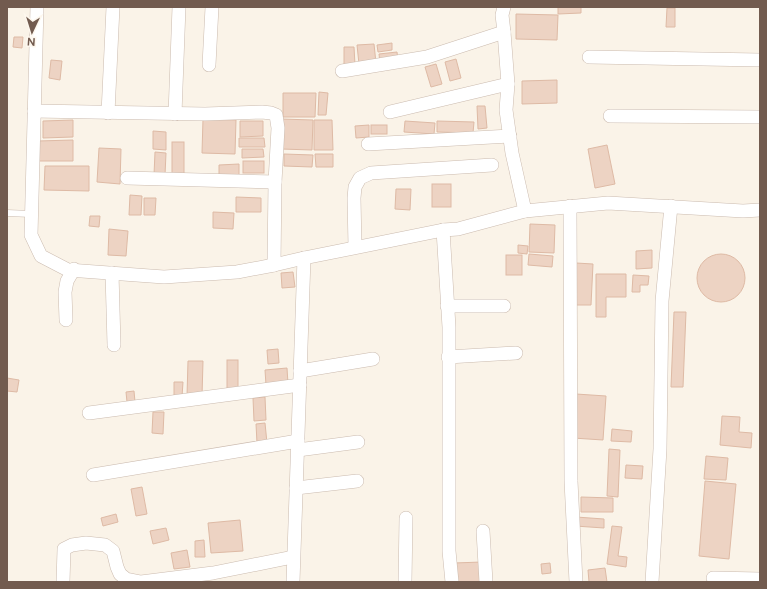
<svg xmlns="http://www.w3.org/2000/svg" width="767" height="589" viewBox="0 0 767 589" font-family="Figtree,sans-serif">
  <rect width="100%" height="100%" fill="#faf3e8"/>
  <!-- building -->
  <g fill="#edd3c3" stroke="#debaa5">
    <path d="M558,7h23v6l-23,1z"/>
    <path d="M667,8h8v19h-9z"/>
    <path d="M516,14l42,1 -1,25 -41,-1z"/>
    <path d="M14,37h9l-1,11 -9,-1z"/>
    <path d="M392,43v7l-14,2 -1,-7z"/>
    <path d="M374,44l2,19 -17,1 -2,-19z"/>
    <path d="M344,47h10l1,18h-11z"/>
    <path d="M397,52l1,9 -18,2 -1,-9z"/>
    <path d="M456,59l5,19 -11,3 -5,-19z"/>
    <path d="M51,60l11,1 -2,19 -11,-2z"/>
    <path d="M436,64l6,20 -11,3 -6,-20z"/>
    <path d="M557,80v23l-35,1v-23z"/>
    <path d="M319,92l9,1 -2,22h-8z"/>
    <path d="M283,93h33l-1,24h-32z"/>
    <path d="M477,106h8l2,22 -9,1z"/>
    <path d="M203,119l33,1 -1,34 -33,-1z"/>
    <path d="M281,119l32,1 -1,30 -31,-1z"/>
    <path d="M73,120v17l-30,1v-17z"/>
    <path d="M314,120h18l1,30h-19z"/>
    <path d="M240,121h23v15l-23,1z"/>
    <path d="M405,121l30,2 -1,11 -30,-2z"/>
    <path d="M437,121l37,1 -1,11 -36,-1z"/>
    <path d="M369,125v12l-13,1 -1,-12z"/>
    <rect x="371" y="125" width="16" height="9"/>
    <path d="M153,131l13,1v18l-13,-1z"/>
    <path d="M239,138h25l1,9h-26z"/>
    <path d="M73,140v21h-34l-1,-20z"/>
    <rect x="172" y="142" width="12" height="34"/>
    <path d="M607,145l8,39 -20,4 -7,-39z"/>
    <path d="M99,148l22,1 -1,35 -23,-2z"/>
    <path d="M242,149h21l1,8 -22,1z"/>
    <path d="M155,152l11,1 -1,22h-11z"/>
    <path d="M284,154l29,1 -1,12 -28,-1z"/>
    <path d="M315,154h18v13h-17z"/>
    <rect x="243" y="161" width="21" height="12"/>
    <path d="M239,164v12h-20v-11z"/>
    <path d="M45,166h44v25l-45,-1z"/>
    <rect x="432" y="184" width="19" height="23"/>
    <path d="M396,189h15l-1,21 -15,-1z"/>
    <path d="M130,195l12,1 -1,19h-12z"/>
    <path d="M236,197l25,1v14h-25z"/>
    <path d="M144,198h12l-1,17h-11z"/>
    <path d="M213,212l21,1 -1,16 -20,-1z"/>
    <path d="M90,216h10l-1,11 -10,-1z"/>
    <path d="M530,224l25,1 -1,28 -25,-1z"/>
    <path d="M109,229l19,2 -2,25 -18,-1z"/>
    <path d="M518,245l10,1 -1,8 -9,-1z"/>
    <path d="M652,250v18l-16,1v-18z"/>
    <path d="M529,254l24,2 -1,11 -24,-2z"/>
    <circle cx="721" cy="278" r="24"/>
    <rect x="506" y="255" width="16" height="20"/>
    <path d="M576,263l17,1 -2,41h-16z"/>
    <path d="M293,272l2,15 -13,1 -1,-15z"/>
    <path d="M596,274h30v23h-20v20h-10z"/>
    <path d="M633,275l16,1 -1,9h-8v7h-8z"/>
    <path d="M674,312h12l-3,75h-12z"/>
    <path d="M278,349l1,14 -11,1 -1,-14z"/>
    <rect x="227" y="360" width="11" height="30"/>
    <path d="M188,361h15l-1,35h-15z"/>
    <path d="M287,368l1,16 -22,1 -1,-15z"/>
    <path d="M7,378l12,2 -2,12 -10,-1z"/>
    <path d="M174,382h9l-1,15 -8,-1z"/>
    <path d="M134,391l1,11h-8l-1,-10z"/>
    <path d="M576,394l30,2 -3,44 -30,-2z"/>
    <path d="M265,397l1,23 -12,1 -1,-23z"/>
    <path d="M153,412h11l-1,22 -11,-1z"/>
    <path d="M722,416l18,1 -1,15 13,1 -1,15 -31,-3z"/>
    <path d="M265,423l2,20h-10l-1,-19z"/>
    <path d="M612,429l20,2 -1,11 -20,-1z"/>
    <path d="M609,449l11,1 -2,47 -11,-1z"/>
    <path d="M706,456l22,2 -2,22 -22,-1z"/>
    <path d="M626,465l17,1 -1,13 -17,-1z"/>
    <path d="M705,481l31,3 -7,75 -30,-3z"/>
    <path d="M142,487l5,27 -11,2 -5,-27z"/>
    <path d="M581,497l32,1v14h-32z"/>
    <path d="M116,514l2,8 -15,4 -2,-8z"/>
    <path d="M576,517l28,2v9l-29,-2z"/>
    <path d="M240,520l3,31 -32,2 -3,-30z"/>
    <path d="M612,526l10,1 -4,29 9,1 -1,10 -19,-3z"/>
    <path d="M166,528l3,12 -16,4 -3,-13z"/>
    <path d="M204,540l1,17h-10v-16z"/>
    <path d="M187,550l3,17 -16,2 -3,-16z"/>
    <path d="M482,562l1,20h-28l-1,-19z"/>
    <path d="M550,563l1,10 -9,1 -1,-10z"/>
    <path d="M605,568l2,14h-18l-1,-12z"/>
  </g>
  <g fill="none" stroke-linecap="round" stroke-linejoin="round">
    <defs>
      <path id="service" d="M7,213l24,1"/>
      <g id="minor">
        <path d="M37,7l-6,228 10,21 27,14 96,7 73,-5 37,-7 30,-7 139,-28 15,-1 67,-18 83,-8 135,8 17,-1"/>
        <path d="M504,7l-2,8 2,17 4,52 -2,26 6,43 13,58"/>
        <path d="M589,57l171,3"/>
        <path d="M209,65l3,-58"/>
        <path d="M342,71l85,-14 77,-25"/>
        <path d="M34,111l171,3 57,-2 9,1 5,2 2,13 -3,54 -1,83"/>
        <path d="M390,112l118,-28"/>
        <path d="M108,113l5,-106"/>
        <path d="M175,114l4,-107"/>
        <path d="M610,116l150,1"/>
        <path d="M368,144l142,-8"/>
        <path d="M127,178l148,4"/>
        <path d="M570,206l1,275 5,101"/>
        <path d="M443,230l6,97v224l3,31"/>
        <path d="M355,247l-1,-49 1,-11 5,-9 11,-5 121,-8"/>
        <path d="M112,273l2,72"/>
        <path d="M447,306h57"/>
        <path d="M66,320l-1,-28 2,-11 7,-12"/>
        <path d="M448,357l68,-4"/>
        <path d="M300,371l73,-12"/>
        <path d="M89,413l211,-28"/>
        <path d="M298,450l60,-8"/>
        <path d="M93,475l205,-34"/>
        <path d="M296,488l61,-7"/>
        <path d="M483,531l3,51"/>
        <path d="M713,578l47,1"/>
        <path d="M63,582l1,-33 8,-4 14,-2 19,2 8,6 4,16 3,7 6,5 15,3 72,-9 80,-16"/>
        <path d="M293,582l11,-324"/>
        <path d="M405,582l1,-64"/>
        <path d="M652,582l8,-133 2,-148 9,-95"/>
      </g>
    </defs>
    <!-- service casing -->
    <use href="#service" stroke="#cbbbaf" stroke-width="7"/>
    <!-- minor casing -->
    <use href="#minor" stroke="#cbbbaf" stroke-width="14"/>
    <!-- service -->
    <use href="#service" stroke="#fff" stroke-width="6"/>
    <!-- minor -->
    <use href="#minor" stroke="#fff" stroke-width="13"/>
  </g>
  <!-- border -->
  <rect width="767" height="589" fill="none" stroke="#725b4f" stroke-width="16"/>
  <!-- north arrow -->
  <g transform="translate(32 32) rotate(184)" stroke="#fdf7ee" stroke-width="3" paint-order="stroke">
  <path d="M0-3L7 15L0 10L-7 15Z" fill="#725b4f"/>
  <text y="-6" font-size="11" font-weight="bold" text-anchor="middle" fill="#725b4f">N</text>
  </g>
</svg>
